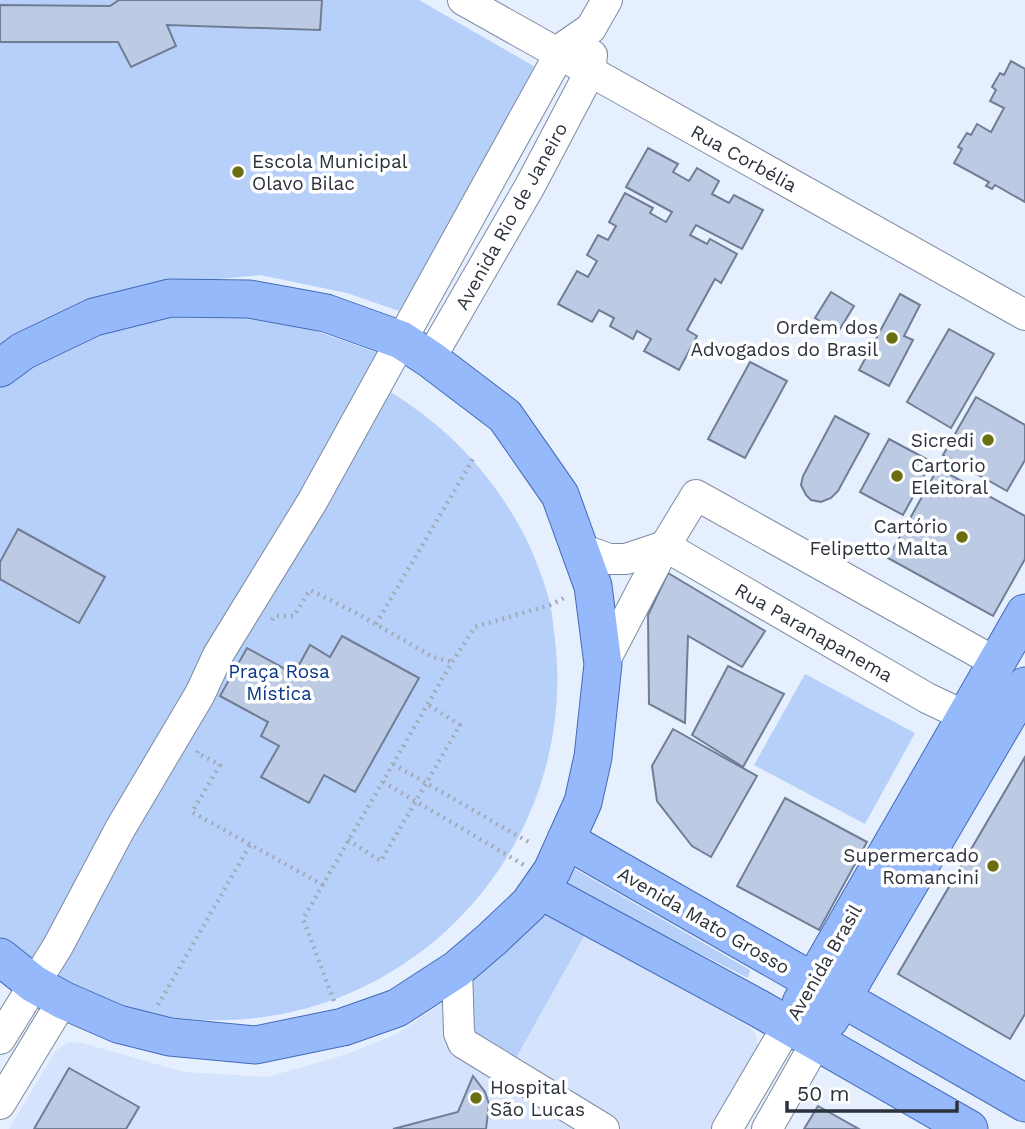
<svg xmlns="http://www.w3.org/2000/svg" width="1025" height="1129" viewBox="0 0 1025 1129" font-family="'Work Sans',sans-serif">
  <rect width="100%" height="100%" fill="#e6effe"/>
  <!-- built -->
  <path fill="#d5e3fd" d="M587,931l161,95 7,6 4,17 -45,80h-705l47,-79 11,-7 12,-1 105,30 83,5 77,-22 51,-20 38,-26 44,-39z"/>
  <!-- green -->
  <g fill="#b7d0fa">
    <path d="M0,0h419l125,72 -145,239 -52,-18 -87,-18 -82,8 -178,72z"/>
    <path d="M214,313l83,11 86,31 -16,24c90,46 157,126 183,224 3,15 4,31 6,46 13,143 -67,280 -197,340 -62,29 -133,38 -202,26 -57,-10 -106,-40 -157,-67v-565l114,-60z"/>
    <path d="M805,674l110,59 -50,91 -111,-59z"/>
    <path d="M568,865l182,105 -2,8 -190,-96z"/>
    <path d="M554,914l33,17 -84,150 -56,-33 10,-56 86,-77z"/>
  </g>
  <!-- building -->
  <g fill="#bccae3" stroke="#707d94" stroke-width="2">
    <path d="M119,0h203l-2,30 -153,-5 9,21 -45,21 -13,-25h-118v-37l110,1z"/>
    <path d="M1011,61l14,8v133l-30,-17 -3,4 -6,-3 3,-4 -35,-19 8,-14 -4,-2 9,-14 4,2 6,-11 14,8 13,-24 -14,-7 6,-11 -4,-3 8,-14 4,2z"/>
    <path d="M648,148l30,16 -5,8 16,9 8,-13 22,13 -7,13 17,9 5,-8 29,15 -21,39 -46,-24 -6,10 17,9 3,-5 27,15 -16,29 -6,-4 -28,51 10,6 -18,34 -35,-19 7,-12 -14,-8 -4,8 -23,-13 4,-8 -15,-8 -7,12 -34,-18 19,-33 11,6 9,-16 -10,-6 11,-20 10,5 8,-14 -7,-4 16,-29 28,15 -3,5 16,9 6,-10 -46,-25z"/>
    <path d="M831,292l23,14 -16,26 -23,-14z"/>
    <path d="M900,294l20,11 -16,31 9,4 -24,46 -30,-16z"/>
    <path d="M949,329l45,25 -43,74 -44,-26z"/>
    <path d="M750,362l37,19 -42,77 -37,-19z"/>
    <path d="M976,397l49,28v35l-18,31 -64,-36z"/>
    <path d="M835,416l34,18 -31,57 -7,7 -10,4 -10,-2 -5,-5 -5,-10 2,-9z"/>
    <path d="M889,439l43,23 -29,53 -43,-23z"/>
    <path d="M938,468l87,48v43l-32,57 -105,-58z"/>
    <path d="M18,529l87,48 -26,46 -79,-44v-17z"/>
    <path d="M668,573l97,58 -23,36 -54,-31 -3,87 -36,-19 -1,-89z"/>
    <path d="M342,636l77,42 -64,114 -31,-17 -15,28 -48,-26 18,-31 -18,-10 7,-14 -48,-26 27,-48 47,26 16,-29 20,12z"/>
    <path d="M728,666l56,28 -41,73 -51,-32z"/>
    <path d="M673,729l84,47 -46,81 -19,-11 -35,-45 -5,-35z"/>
    <path d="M1025,757v257l-15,25 -112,-65z"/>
    <path d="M785,798l82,44 -48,88 -82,-44z"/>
    <path d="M69,1068l70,39 -13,22h-92z"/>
    <path d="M473,1076l12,16 4,12 -3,25h-93l65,-17z"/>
    <path d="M818,1106l41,23h-55z"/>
  </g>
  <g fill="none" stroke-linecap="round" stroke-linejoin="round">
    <defs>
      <g id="minor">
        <path d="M463,0l562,315"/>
        <path d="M591,28l16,-28"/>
        <path d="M430,359l100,-173 60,-114 2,-17"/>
        <path d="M665,546l262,152 38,18"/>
        <path d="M581,549l28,10h17l39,-13"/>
        <path d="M603,664l62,-118 31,-51 301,168"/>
        <path d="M457,969l2,64 4,10 141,86"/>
        <path d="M0,1039l58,-93 62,-117 80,-135 18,-39 94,-153 247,-447 6,-9 26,-18"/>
        <path d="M0,1104l63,-104"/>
        <path d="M727,1129l61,-104"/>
        <path d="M767,1129l50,-88"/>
      </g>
      <g id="major">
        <path d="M0,368l23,-17 71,-34 76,-19 79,1 77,14 75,27 29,19 75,57 55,79 33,91 10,78 -10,93 -10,45 -31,69 -23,33 -37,35 -35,30 -60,39 -54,19 -87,18 -86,-8 -52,-13 -55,-24 -29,-16 -34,-27"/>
        <path d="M566,840l459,263"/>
        <path d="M540,890l218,118 211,121"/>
        <path d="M801,1003l224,-390"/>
        <path d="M830,1019l195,-333"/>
      </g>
    </defs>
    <!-- minor casing -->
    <use href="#minor" stroke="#7d8ba2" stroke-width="32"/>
    <!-- major casing -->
    <use href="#major" stroke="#436cb6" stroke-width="39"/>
    <!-- path -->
    <g stroke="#a2aab7" stroke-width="4.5" stroke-dasharray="2 5" stroke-linecap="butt">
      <path d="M272,620l3,-4h19l16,-26 46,23 77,44 19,5"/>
      <path d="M376,624l97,-165"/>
      <path d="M198,751l-1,2 23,12 -28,47 131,73"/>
      <path d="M393,764l139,80"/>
      <path d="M383,782l141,83"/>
      <path d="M348,840l33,21 79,-136 -33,-21"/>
      <path d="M334,1001l-31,-82 149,-257 23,-35 75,-22 16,-8"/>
      <path d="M158,1005l92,-160"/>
    </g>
    <!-- minor -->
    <use href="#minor" stroke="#fff" stroke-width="30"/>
    <!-- major -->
    <use href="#major" stroke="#96b9fb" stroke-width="37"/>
  </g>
  <!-- markers -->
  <g fill="#6b6e11" stroke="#fff" stroke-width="2.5">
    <circle cx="238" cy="172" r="7"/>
    <circle cx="892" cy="338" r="7"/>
    <circle cx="988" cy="440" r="7"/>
    <circle cx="897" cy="476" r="7"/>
    <circle cx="962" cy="537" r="7"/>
    <circle cx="993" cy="866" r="7"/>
    <circle cx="476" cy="1098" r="7"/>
  </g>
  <g text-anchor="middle" stroke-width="7" stroke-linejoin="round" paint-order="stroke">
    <!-- street labels -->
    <g font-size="19" fill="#2c323b" stroke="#fff">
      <text transform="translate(744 158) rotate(29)" y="7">Rua Corbélia</text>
      <text transform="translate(511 216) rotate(-61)" y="7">Avenida Rio de Janeiro</text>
      <text transform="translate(814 632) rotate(30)" y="7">Rua Paranapanema</text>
      <text transform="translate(704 920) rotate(30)" y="7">Avenida Mato Grosso</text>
      <text transform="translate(824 962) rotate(-60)" y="7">Avenida Brasil</text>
    </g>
    <!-- poi labels -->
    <g font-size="19" fill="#2c323b" stroke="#fff" text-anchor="end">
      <text x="252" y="168" text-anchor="start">Escola Municipal<tspan x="252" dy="22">Olavo Bilac</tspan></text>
      <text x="878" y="334">Ordem dos<tspan x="878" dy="22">Advogados do Brasil</tspan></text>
      <text x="974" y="447">Sicredi</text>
      <text x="911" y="472" text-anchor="start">Cartorio<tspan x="911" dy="22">Eleitoral</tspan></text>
      <text x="948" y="533">Cartório<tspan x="948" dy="22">Felipetto Malta</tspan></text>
      <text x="979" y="862">Supermercado<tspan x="979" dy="22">Romancini</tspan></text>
      <text x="490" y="1094" text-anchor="start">Hospital<tspan x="490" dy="22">São Lucas</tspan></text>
    </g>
    <!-- park labels -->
    <g font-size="19" fill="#0a3788" stroke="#fff">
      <text x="279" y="678">Praça Rosa<tspan x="279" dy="22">Mística</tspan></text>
    </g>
  </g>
  <!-- scale -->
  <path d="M787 1101v10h170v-10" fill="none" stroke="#2c323b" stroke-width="3.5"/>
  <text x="797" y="1101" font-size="21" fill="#2c323b" stroke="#ffffff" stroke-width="5" paint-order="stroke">50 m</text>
</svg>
